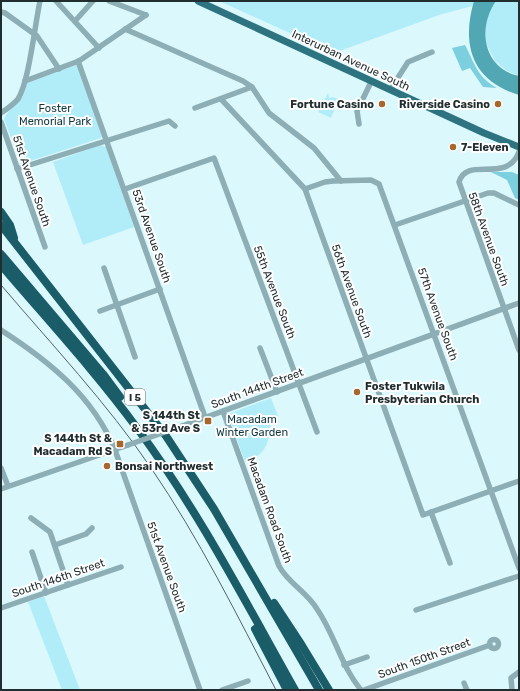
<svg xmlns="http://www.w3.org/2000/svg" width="520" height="691" viewBox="0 0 520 691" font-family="Rubik,sans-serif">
  <rect width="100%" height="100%" fill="#dbf8fd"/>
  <!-- green -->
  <g fill="#b1edf8">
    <path d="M219,1h300v75l-12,-5 -12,-10 -9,-18 -1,-22 -12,-15 -31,8 -108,39z"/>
    <path d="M77,65l25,71 -1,2 -80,26 -17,-45 2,-4 17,-19 4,-13z"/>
    <path d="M328,93l1,5 4,-1 6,2 -8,19 -13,-6z"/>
    <path d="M100,145l6,2 28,80 -51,18 -30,-83z"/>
    <path d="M271,398l7,18 -7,3c-2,24 -3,34 -26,43l-17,-48z"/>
    <path d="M44,596l36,94h-18l-34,-88z"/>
  </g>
  <!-- forest -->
  <g fill="#7ccfde">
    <path d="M465,45c10,19 12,32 32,43l-14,-1 -13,-19 -8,3 -10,-23z"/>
    <path d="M491,172h21l7,3v25l-4,-2 -8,-18z"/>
  </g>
  <!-- water -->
  <path fill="#52a7b5" d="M474,1h22c-19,27 -13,67 23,75v19c-47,-14 -58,-50 -45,-94z"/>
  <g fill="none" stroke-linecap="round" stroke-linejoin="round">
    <!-- minor -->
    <g stroke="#8caeb4" stroke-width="5.5">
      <path d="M56,1l43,47"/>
      <path d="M109,1l37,14"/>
      <path d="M1,12l4,1 32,23 22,33"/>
      <path d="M75,21l18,-20"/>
      <path d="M125,29l118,52 9,6 17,26 45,35 27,33"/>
      <path d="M78,61l127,356"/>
      <path d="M25,81l54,-20 67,-46"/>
      <path d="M390,90l18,-28 24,-10"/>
      <path d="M221,99l84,90 118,326 96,-34"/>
      <path d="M195,108l57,-21"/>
      <path d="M1,113c6,-4 12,-8 17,-14 11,-17 17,-75 22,-98"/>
      <path d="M1,122l44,125"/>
      <path d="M359,124l-2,-13 14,-29"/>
      <path d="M519,152c-13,33 -52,3 -60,30l60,168"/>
      <path d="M17,169l152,-48 6,5"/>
      <path d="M125,189l89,-31 103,274"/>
      <path d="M305,189l20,-7 8,-1 38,-1 8,4 140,384"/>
      <path d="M395,225l93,-32h6l25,12"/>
      <path d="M104,268l31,89"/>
      <path d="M100,311l60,-22"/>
      <path d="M1,330c48,31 92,66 114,120l85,240"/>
      <path d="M260,348l17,44"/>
      <path d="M223,411l56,155c9,17 28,26 38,43 18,26 24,57 44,81"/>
      <path d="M182,426l337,-123"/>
      <path d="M1,468l7,18"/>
      <path d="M1,489l127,-44"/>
      <path d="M431,512l19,51"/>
      <path d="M31,518l19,14 18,53"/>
      <path d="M55,545l31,-11 6,-6"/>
      <path d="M32,552l14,41"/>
      <path d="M1,608l120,-41"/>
      <path d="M416,610l103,-34"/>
      <circle cx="494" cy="644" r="4.5"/>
      <path d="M344,665l23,-8"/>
      <path d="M464,683l3,7"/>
      <path d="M222,690l26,-9"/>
      <path d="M364,690l126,-45"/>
      <path d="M512,690l-1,-12 8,-6"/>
    </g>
    <!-- major -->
    <path stroke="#2e7480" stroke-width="7" d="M198,1l286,132 35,14"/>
    <!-- highway -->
    <g stroke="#1a5d68" stroke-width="8">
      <path d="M1,212l9,13 4,13"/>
      <path d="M1,225l165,211 48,73 105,181"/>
      <path d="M1,254l102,120 17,23"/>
      <path d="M1,265c46,54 94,106 136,163 61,82 108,173 158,262"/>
      <path d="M274,603l27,41 28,46"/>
      <path d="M255,629l32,61"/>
    </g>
    <!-- tram -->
    <path stroke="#536366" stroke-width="1" d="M1,285c51,60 106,118 150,183 48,70 86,147 125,222"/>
    <!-- minor-bridge -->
    <path stroke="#8caeb4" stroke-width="5.5" d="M128,445l54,-19"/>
  </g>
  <!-- markers -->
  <g fill="#a6672e" stroke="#fff" stroke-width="1.5">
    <circle cx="382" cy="104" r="4"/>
    <circle cx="498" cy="104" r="4"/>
    <circle cx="453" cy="147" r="4"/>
    <circle cx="357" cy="392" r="4"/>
    <rect x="204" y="417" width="8" height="8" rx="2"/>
    <rect x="116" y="440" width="8" height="8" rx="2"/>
    <circle cx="107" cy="466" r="4"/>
  </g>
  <g text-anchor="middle" stroke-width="4" stroke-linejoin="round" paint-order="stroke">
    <!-- shield labels -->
    <rect fill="#fff" stroke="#646c6d" stroke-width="1" x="125" y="389" width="20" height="16" rx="3"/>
    <g font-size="10" font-weight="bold" fill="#222d2f">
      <text x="135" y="401">I 5</text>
    </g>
    <!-- street labels -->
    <g font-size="11" fill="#222d2f" stroke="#fff">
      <text transform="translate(351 60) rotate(25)" y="4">Interurban Avenue South</text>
      <text transform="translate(32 181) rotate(71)" y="4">51st Avenue South</text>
      <text transform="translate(152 236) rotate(71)" y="4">53rd Avenue South</text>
      <text transform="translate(489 239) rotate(70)" y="4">58th Avenue South</text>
      <text transform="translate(352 291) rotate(70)" y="4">56th Avenue South</text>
      <text transform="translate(275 292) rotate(69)" y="4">55th Avenue South</text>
      <text transform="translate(438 314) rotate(70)" y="4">57th Avenue South</text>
      <text transform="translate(257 388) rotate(-20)" y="4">South 144th Street</text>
      <text transform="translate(270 510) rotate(70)" y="4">Macadam Road South</text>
      <text transform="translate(167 567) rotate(70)" y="4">51st Avenue South</text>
      <text transform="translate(58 578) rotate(-19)" y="4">South 146th Street</text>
      <text transform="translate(424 658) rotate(-20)" y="4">South 150th Street</text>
    </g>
    <!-- poi labels -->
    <g font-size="11" font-weight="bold" fill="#222d2f" stroke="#fff" text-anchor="end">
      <text x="374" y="108">Fortune Casino</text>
      <text x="490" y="108">Riverside Casino</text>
      <text x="461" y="151" text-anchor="start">7-Eleven</text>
      <text x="365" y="390" text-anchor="start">Foster Tukwila<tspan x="365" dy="13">Presbyterian Church</tspan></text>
      <text x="200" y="419">S 144th St<tspan x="200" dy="13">&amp; 53rd Ave S</tspan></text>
      <text x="112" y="442">S 144th St &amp;<tspan x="112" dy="13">Macadam Rd S</tspan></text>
      <text x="115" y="470" text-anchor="start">Bonsai Northwest</text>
    </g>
    <!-- park labels -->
    <g font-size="11" fill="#0f383f" stroke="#fff">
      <text x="55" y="112">Foster<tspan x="55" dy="13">Memorial Park</tspan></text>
      <text x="252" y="423">Macadam<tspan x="252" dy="13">Winter Garden</tspan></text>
    </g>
  </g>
  <!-- border -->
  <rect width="520" height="691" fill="none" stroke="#222d2f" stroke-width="4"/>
</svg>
